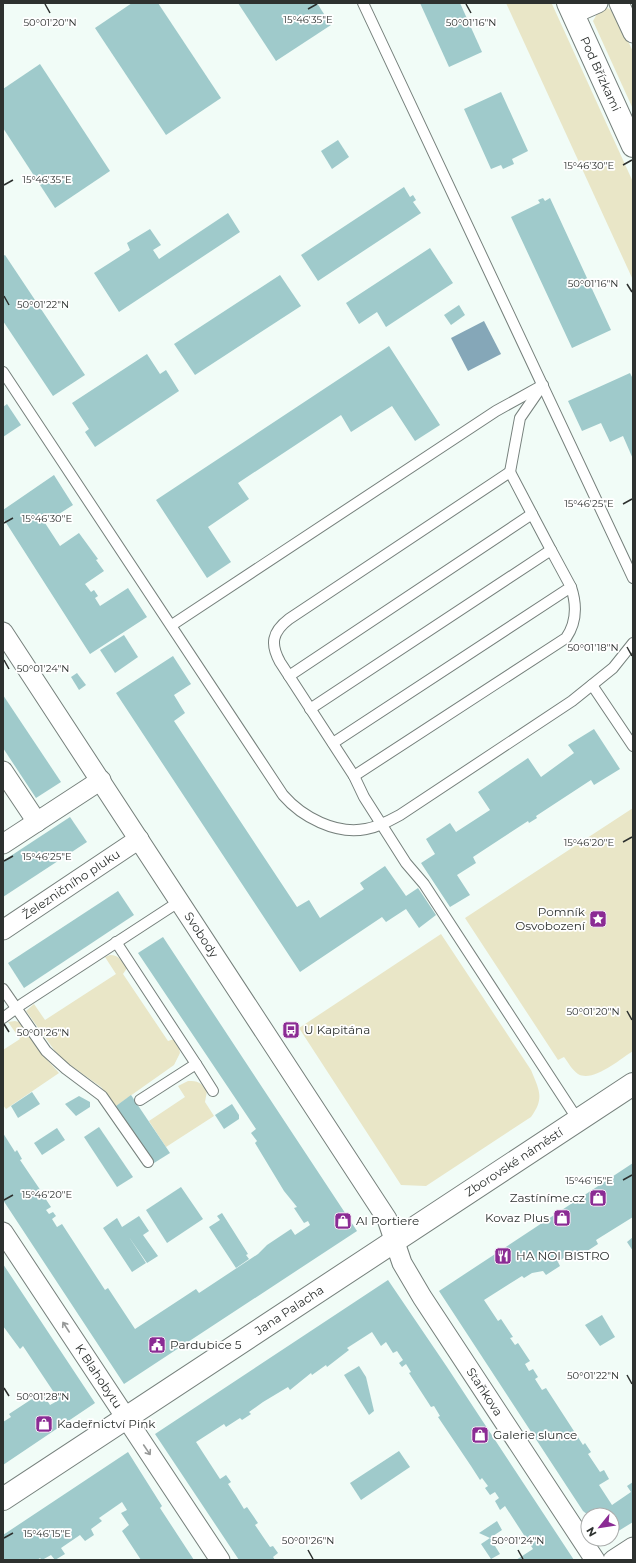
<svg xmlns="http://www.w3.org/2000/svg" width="636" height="1563" viewBox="0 0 636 1563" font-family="Montserrat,sans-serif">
  <rect width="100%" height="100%" fill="#f1fcf7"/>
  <!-- green -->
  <g fill="#e9e6c7">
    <path d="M506,3l46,1 81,178v98z"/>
    <path d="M608,8l8,6 17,38v57l-40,-88 5,-9z"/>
    <path d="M633,808v243c-13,8 -40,32 -55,23 -6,-4 -10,-12 -14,-17l-6,3 -93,-142z"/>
    <path d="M441,934l90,136c8,20 14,28 0,47l-105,69 -25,-1 -102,-157z"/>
    <path d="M110,955c9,0 12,6 17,13l-4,6 45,67 6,-2 5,9 1,5 -6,12 -58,41 -15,-19 -38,-27 -8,-9 -29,-40 8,-7 11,16 71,-46 -11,-17z"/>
    <path d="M15,1021l4,1 24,33 16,18 -53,36 -3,-4v-55l17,-11 -12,-17z"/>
    <path d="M188,1081c10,0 13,1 19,10l-2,11 9,14 -48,31 -17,-26 36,-24 -7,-11z"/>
  </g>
  <!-- water -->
  <path fill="#85a7b8" d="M484,321l17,33 -33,17 -17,-33z"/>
  <!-- building -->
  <g fill="#9fcacb">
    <path d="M132,3h26l63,95 -55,37 -71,-107z"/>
    <path d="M238,3h79l14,22 -55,36z"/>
    <path d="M420,3h40l22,49 -33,15z"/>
    <path d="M40,64l70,107 -55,37 -52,-80v-39z"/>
    <path d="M501,92l27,59 -16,8 2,5 -11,5 -2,-4 -10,4 -27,-60z"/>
    <path d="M338,140l11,17 -17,12 -11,-18z"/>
    <path d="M404,187l6,10 3,-2 3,5 -3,2 8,11 -103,68 -17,-26z"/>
    <path d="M543,198l2,3 5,-3 61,132 -39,18 -61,-131 29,-14 -2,-3z"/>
    <path d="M228,213l12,19 -121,80 -25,-39 36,-23 -3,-7 23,-14 11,16 -8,5 6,9z"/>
    <path d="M430,248l23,35 -67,44 -9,-15 -18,12 -13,-21z"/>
    <path d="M5,255l80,120 -32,21 -50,-75v-65z"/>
    <path d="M280,275l21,31 -106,69 -21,-31z"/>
    <path d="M459,305l6,10 -14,10 -7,-10z"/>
    <path d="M389,346l51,79 -25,16 -23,-35 -41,26 -10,-17 -103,68 11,16 -41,28 23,35 -24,16 -51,-78z"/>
    <path d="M147,354l13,20 6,-4 13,21 -84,56 -10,-15 4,-3 -17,-26z"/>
    <path d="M630,373l3,6v80l-10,-23 -13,6 -9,-19 -19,8 -14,-30z"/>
    <path d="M7,404l14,21 -18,12v-30z"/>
    <path d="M54,475l19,30 -28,18 15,23 19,-13 19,26 -2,1 8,11 -19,13 6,8 3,-2 4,6 -3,2 5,8 28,-18 19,29 -57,37 -87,-136v-8z"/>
    <path d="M124,635l14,22 -23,16 -15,-23z"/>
    <path d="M173,656l18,28 -17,11 11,18 -11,8 123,186 12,-7 11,18 44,-29 -4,-6 25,-17 21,30 12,-8 18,27 -17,13 -13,-19 -20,13 -4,-5 -82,55 -184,-279z"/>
    <path d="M77,673l9,12 -7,5 -8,-13z"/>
    <path d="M3,695l58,87 -25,16 -33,-50z"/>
    <path d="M594,729l26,40 -26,16 -3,-5 -55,36 1,2 -8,5 -1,-2 -55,36 3,6 -19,12 13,20 -20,12 -29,-44 14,-9 -9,-15 24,-16 6,9 34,-22 -12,-18 50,-34 13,19 33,-24 -6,-8z"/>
    <path d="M70,817l17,25 -84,55v-36z"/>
    <path d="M118,891l16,24 -110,73 -16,-25z"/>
    <path d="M163,937l194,294 -233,153 -121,-184v-67l12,19 2,-2 5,9 -2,1 21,31 -5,4 2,3 5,-3 8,12 -5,3 3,4 4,-2 3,4 -4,3 5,8 5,-3 43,66 3,-2 27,41 61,-40 3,4 59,-39 9,-9 24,-16 4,6 15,-10 -2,-4 -4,2 -10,-15 3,-1 -13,-16 -29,-48 2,-2 -6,-8 5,-4 -118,-176z"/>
    <path d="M32,1092l8,12 -22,14 -7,-12z"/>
    <path d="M131,1095l39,58 -16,10 -38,-57z"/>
    <path d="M79,1096l11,6v5l-14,9 -11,-12z"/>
    <path d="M232,1104l7,11v4l-15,10 -9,-14z"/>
    <path d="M99,1127l34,50 -16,10 -33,-50z"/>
    <path d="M57,1128l8,12 -23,15 -8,-12z"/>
    <path d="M633,1163v54l-37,23 2,4 -23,15 -2,-4 -6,4 -2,-2 -7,5 2,4 -14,9 -3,-4 -11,2 -8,5 -2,-2 -38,24 14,21 3,-2 12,18 -3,1 5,7 3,-2 12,18 -5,3 4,7 4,-2 5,8 -3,2 7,11 4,-2 37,57 2,-2 6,9 -3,2 12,18 4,-2 5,9 -10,6 13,20 19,-13 -4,-6 6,-4v40l-21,13v-20h-24l-5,-4 -144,-220z"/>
    <path d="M181,1187l22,32 -36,24 -21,-33z"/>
    <path d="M222,1213l26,41 -2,1 3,4 -13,9 -27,-41 11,-7 -3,-4z"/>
    <path d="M139,1216l10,15 -6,4 15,21 -11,7 -18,-26 17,26 -14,9 -29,-44 14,-10 5,9z"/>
    <path d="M633,1237v14l-6,-9z"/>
    <path d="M3,1264l92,139 -92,62v-43l8,-5 -2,-3 26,-17 2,3 7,-4 6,9 9,-5 -36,-54 -3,3 -17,-23z"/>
    <path d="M388,1280l59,87 127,193h-58l17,-11 -28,-43 -5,4 -5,-9 4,-3 -4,-6 -5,3 -5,-7 3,-2 -6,-8 -2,2 -9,-14 -33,-49 2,-1 -6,-10 -3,1 -22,-34 2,-1 -5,-8 -4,3 -3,-4 4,-3 -6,-9 -4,2 -7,-11 -5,4 -9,-14 -25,16 2,2 -22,17 -1,-2 -14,10 -1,-2 -21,17 -2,-3 -25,15 -14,10 2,2 -9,6 -2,-2 -14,9 -2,-3 -28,18 24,37 6,-4 5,7 -3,2 8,12 8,13 3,-2 11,16 -3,2 15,22 3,-1 5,7 -5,4 2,3h-36l-84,-126z"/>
    <path d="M602,1315l13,22 -15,9 -15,-21z"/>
    <path d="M359,1366l7,11 8,34 -5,4 -25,-40z"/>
    <path d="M399,1451l11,16 -49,33 -11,-17z"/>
    <path d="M128,1452l34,54 -2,2 34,52h-53l-19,-29 7,-6 -8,-12 6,-3 -5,-8 -23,16 3,3 -11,8 3,6 -9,6 -5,-6 -19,13 4,6 -10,6 -4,-5 -9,5 -2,-2 -3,2h-34v-25z"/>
    <path d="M497,1521l5,9 -12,8 10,16 -9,5 -10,-15 9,-6 -11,-5z"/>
  </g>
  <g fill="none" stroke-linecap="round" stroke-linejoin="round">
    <defs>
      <g id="service">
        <path d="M363,3l270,575"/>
        <path d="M3,372l280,423c19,22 53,40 83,34 12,-2 23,-8 34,-14l172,-114 41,-33 20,-25"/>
        <path d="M510,472l10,-54 20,-29"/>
        <path d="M532,514l-22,-42 -221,147c-17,13 -19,25 -9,43l74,114 10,21 42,66 18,21 154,236"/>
        <path d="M172,625l324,-214 47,-26"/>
        <path d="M289,676l243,-162 19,36"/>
        <path d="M592,685l41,61"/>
        <path d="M310,709l241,-159 20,37 -238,156"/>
        <path d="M354,776l212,-138c11,-16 11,-33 5,-51"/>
        <path d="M116,942l80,122"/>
        <path d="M3,989l43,62 20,18 36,27 46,66"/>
        <path d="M3,1018l19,-14 158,-103"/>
        <path d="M140,1100l56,-36 17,27"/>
      </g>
      <g id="minor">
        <path d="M619,3l14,30"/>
        <path d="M573,14l25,-11"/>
        <path id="s1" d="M3,632l384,587 15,44 20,34 173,263"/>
        <path d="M3,771l34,51"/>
        <path d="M3,844l98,-64"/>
        <path id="s2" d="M3,930l136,-91"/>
        <path id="s3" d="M3,1232l217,328"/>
        <path d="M613,1560l20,-13"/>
      </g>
      <g id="tertiary">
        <path id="s4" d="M568,3l65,143"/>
      </g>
      <g id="secondary">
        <path id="s5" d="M3,1499l630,-415"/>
      </g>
    </defs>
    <!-- service casing -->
    <use href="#service" stroke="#76807c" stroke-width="12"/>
    <!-- minor casing -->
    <use href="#minor" stroke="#76807c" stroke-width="21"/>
    <!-- tertiary casing -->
    <use href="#tertiary" stroke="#76807c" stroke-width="24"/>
    <!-- secondary casing -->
    <use href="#secondary" stroke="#76807c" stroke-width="24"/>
    <!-- service -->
    <use href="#service" stroke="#fff" stroke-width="10"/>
    <!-- minor -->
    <use href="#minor" stroke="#fff" stroke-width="19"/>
    <!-- tertiary -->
    <use href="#tertiary" stroke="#fff" stroke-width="22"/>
    <!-- secondary -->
    <use href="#secondary" stroke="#fff" stroke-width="22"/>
  </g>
  <!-- one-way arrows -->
  <defs><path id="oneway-shaft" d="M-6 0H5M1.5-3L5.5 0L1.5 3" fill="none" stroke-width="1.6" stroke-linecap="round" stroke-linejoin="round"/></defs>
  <g stroke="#969897">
    <use href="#oneway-shaft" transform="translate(66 1327) rotate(-123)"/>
    <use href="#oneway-shaft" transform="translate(147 1450) rotate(56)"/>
  </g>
  <!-- ticks -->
  <path fill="none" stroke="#2d312f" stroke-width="1.5" d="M45,4l5,9M466,4l5,9M308,9l9,-5M623,165l9,-5M4,185l9,-5M627,284l5,8M4,296l5,9M623,504l9,-5M4,523l9,-5M627,647l5,9M4,660l5,9M623,842l9,-5M4,861l9,-5M627,1011l5,9M4,1024l5,8M623,1180l9,-5M4,1200l9,-5M627,1375l5,9M4,1388l5,8M4,1538l9,-5M308,1550l5,9M518,1550l5,9"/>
  <!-- icons -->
  <defs>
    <symbol id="sight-square" viewBox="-11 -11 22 22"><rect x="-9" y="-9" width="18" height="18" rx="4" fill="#8b2b94" stroke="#fff"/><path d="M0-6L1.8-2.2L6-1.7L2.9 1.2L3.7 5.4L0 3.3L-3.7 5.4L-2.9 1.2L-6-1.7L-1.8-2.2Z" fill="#fff"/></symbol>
    <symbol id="bus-square" viewBox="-11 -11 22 22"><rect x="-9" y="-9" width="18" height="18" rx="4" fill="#8b2b94" stroke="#fff"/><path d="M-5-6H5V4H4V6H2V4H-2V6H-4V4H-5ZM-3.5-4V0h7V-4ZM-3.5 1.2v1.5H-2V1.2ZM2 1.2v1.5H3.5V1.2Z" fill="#fff"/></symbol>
    <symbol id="shop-square" viewBox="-11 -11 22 22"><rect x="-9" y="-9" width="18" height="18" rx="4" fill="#8b2b94" stroke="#fff"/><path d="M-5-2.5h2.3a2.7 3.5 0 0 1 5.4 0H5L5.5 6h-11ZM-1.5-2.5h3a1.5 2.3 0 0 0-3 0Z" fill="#fff"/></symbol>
    <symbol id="restaurant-square" viewBox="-11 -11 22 22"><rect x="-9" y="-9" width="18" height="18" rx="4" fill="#8b2b94" stroke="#fff"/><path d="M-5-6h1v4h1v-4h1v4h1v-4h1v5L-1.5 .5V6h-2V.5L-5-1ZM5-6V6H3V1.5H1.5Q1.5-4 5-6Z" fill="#fff"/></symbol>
    <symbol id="civic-square" viewBox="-11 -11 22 22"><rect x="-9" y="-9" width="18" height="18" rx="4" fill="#8b2b94" stroke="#fff"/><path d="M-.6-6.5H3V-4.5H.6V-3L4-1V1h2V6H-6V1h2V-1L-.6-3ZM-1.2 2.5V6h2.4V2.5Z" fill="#fff"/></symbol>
  </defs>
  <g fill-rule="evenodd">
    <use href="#sight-square" x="588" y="909" width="20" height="20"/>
    <use href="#bus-square" x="281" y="1020" width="20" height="20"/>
    <use href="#shop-square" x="588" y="1188" width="20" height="20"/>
    <use href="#shop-square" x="552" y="1208" width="20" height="20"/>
    <use href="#shop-square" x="333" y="1211" width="20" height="20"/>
    <use href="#restaurant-square" x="493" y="1246" width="20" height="20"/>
    <use href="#civic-square" x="147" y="1335" width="20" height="20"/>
    <use href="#shop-square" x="34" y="1414" width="20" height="20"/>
    <use href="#shop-square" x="470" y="1425" width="20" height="20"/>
  </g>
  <g text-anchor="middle" stroke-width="3.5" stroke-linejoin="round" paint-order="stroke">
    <!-- street labels -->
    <g font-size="12" fill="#2d312f" stroke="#fff">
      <text dy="4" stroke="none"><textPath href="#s4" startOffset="78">Pod Břízkami</textPath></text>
      <text dy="4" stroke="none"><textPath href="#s2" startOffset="82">Železničního pluku</textPath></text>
      <text dy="4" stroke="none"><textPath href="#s1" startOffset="362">Svobody</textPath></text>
      <text dy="4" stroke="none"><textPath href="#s5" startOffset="612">Zborovské náměstí</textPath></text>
      <text dy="4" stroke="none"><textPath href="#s5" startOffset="343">Jana Palacha</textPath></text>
      <text dy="4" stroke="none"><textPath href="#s3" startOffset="173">K Blahobytu</textPath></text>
      <text dy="4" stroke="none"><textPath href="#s1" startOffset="901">Staňkova</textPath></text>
    </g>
    <!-- poi labels -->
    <g font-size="12" fill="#2d312f" stroke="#fff" text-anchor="start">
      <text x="585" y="916" text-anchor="end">Pomník<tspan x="585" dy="14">Osvobození</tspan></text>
      <text x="304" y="1034">U Kapitána</text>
      <text x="585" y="1202" text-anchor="end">Zastíníme.cz</text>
      <text x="549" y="1222" text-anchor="end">Kovaz Plus</text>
      <text x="356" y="1225">Al Portiere</text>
      <text x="516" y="1260">HA NOI BISTRO</text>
      <text x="170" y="1349">Pardubice 5</text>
      <text x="57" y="1428">Kadeřnictví Pink</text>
      <text x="493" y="1439">Galerie slunce</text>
    </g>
  </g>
  <g font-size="10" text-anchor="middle" fill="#2d312f" stroke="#fff" stroke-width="3.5" stroke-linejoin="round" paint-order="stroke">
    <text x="308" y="23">15°46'35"E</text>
    <text x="471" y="26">50°01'16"N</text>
    <text x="50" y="26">50°01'20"N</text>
    <text x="589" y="169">15°46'30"E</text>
    <text x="47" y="183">15°46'35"E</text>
    <text x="593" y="287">50°01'16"N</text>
    <text x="43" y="308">50°01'22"N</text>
    <text x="589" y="507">15°46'25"E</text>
    <text x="47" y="522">15°46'30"E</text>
    <text x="593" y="651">50°01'18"N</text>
    <text x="43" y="672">50°01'24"N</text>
    <text x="589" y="846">15°46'20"E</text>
    <text x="47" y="860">15°46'25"E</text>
    <text x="593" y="1015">50°01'20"N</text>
    <text x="43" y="1036">50°01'26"N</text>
    <text x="589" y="1184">15°46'15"E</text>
    <text x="47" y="1198">15°46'20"E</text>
    <text x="593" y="1379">50°01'22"N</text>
    <text x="43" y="1400">50°01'28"N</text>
    <text x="47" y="1537">15°46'15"E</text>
    <text x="308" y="1544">50°01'26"N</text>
    <text x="518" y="1544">50°01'24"N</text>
  </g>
  <!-- border -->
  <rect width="636" height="1563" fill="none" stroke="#2d312f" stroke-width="8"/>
  <!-- north arrow -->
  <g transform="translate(600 1527) rotate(240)"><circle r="19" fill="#ffffff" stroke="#abadac"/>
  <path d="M0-3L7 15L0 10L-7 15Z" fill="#8b2b94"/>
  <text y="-6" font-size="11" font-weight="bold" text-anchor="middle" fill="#2d312f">N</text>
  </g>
</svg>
